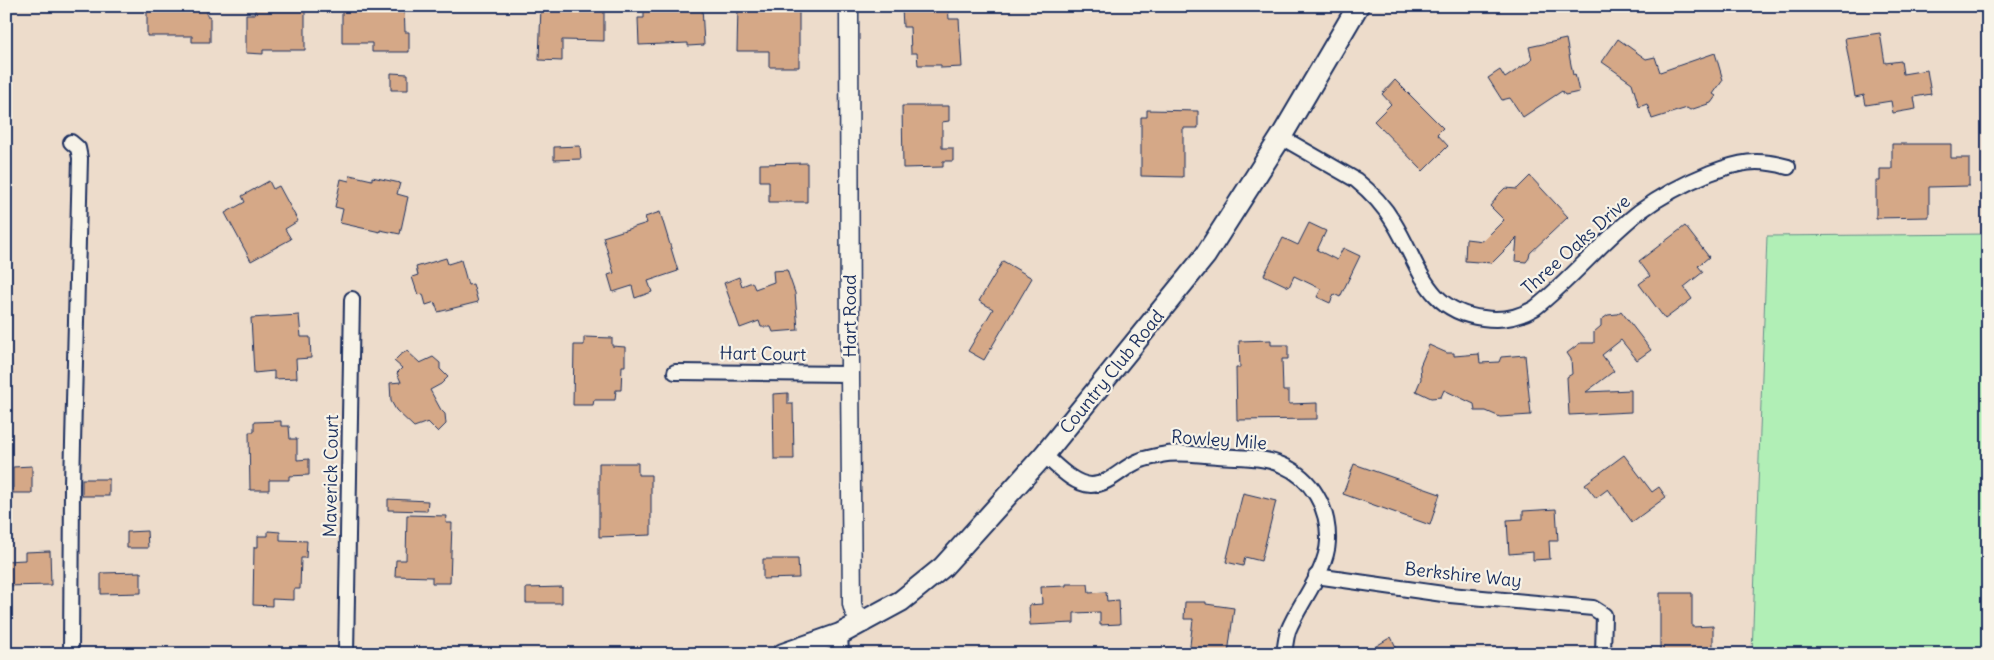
<svg xmlns="http://www.w3.org/2000/svg" width="1994" height="660" viewBox="0 0 1994 660" font-family="Delius,sans-serif">
  <rect width="100%" height="100%" fill="#eddccb"/>
  <filter id="ink" filterUnits="userSpaceOnUse"><feTurbulence type="fractalNoise" baseFrequency=".02" numOctaves="2"/><feDisplacementMap in="SourceGraphic" scale="10" xChannelSelector="R" yChannelSelector="G"/><feConvolveMatrix kernelMatrix="1 2 1 2 8 2 1 2 1" color-interpolation-filters="sRGB"/></filter>
  <g filter="url(#ink)">
    <!-- green -->
    <path fill="#b1efb6" stroke="#668f8a" d="M1988,234v420h-236l15,-418z"/>
    <!-- building -->
    <g fill="#d5a887" stroke="#1b2f5e">
      <path d="M147,6h60v10h3v26h-18v-6h-45z"/>
      <path d="M255,6h50v44h-42v4l-17,-1v-39h9z"/>
      <path d="M342,6h62l1,26h4v20h-37v-9h-30z"/>
      <path d="M541,6h63v35l-42,-1v21l-23,-1z"/>
      <path d="M644,6h58l2,39 -16,1v-3l-49,2 -1,-27h6z"/>
      <path d="M738,6h61v61h-30v-16h-32z"/>
      <path d="M948,6l1,13h10l3,48 -21,1v-3h-23l-1,-12h-6l-1,-26h-7l-1,-19z"/>
      <path d="M1880,33l5,30 16,-2 2,13 24,-4 4,24 -17,3 2,12 -23,4 -2,-12 -25,4 -2,-10 -9,2 -10,-59z"/>
      <path d="M1566,39l7,36 2,-1 4,18 -14,3 -3,-4 -39,26 -13,-19 -8,2 -14,-22 12,-8 5,8 27,-18 -3,-13z"/>
      <path d="M1618,39l28,20 9,-2 5,15 55,-19 8,27 -10,14 3,2 -5,7 -21,7 -3,-2 -35,11 -5,-15 -8,3 -7,-24 -30,-21z"/>
      <path d="M391,73l17,1v16h-17z"/>
      <path d="M1395,80l48,48 -6,6 11,12 -25,25 -49,-50 17,-17 -9,-10z"/>
      <path d="M902,106h47v15l-7,1v26h11v13h-10v6l-40,1z"/>
      <path d="M1147,110l51,1v17h-15v49l-42,-1v-59h6z"/>
      <path d="M1892,144h59v14h18v28l-40,1v30l-53,1v-37h4v-12h12z"/>
      <path d="M580,146l1,13 -27,1v-13z"/>
      <path d="M807,163v39h-38v-21h-9v-17z"/>
      <path d="M350,175l22,5v-3l28,6 -3,11 11,3 -8,37 -20,-4v2l-40,-9 3,-14 -8,-2 6,-28 8,2z"/>
      <path d="M1530,176l38,41 -38,36 -1,5 -3,4 -11,-1 2,-23 -25,25 -27,-2 1,-22 17,2 21,-21 -14,-14 5,-6 1,-3 9,-9 12,1z"/>
      <path d="M269,181l4,8 6,-3 19,35 -13,8 6,10 -40,22 -26,-48 20,-11 -3,-6z"/>
      <path d="M660,212l18,59 -30,10 4,11 -17,6 -3,-12 -19,6 -5,-17 6,-2 -11,-36 44,-14 -2,-6z"/>
      <path d="M1309,223l17,8 -9,19 20,10 6,-12 17,8 -20,41 -6,-3 -4,9 -13,-6 4,-8 -27,-13 -5,11 -25,-12 19,-37 15,7z"/>
      <path d="M1685,226l24,31 -11,9 5,6 -19,15 8,12 -27,20 -26,-35 11,-8 -11,-15z"/>
      <path d="M446,258l2,6 13,-4 7,25 5,-1 5,18 -40,10 -3,-10 -9,3 -3,-11 -5,1 -6,-18 6,-2 -2,-8z"/>
      <path d="M1003,261l29,17 -48,82 -16,-9 25,-42 -14,-8z"/>
      <path d="M787,270l8,23 3,37 -25,2 -2,-5h-10l-2,-6 -19,7 -16,-45 15,-6 3,9 10,-4 3,7 19,-7 -1,-11z"/>
      <path d="M1621,311l30,39 -14,10 -16,-20 -19,15 12,16 -28,21 45,-2v22l-62,3 -2,-38 5,-3 -1,-15 -4,-6 13,-10h14v-11l7,-6v-6l7,-5 9,-1z"/>
      <path d="M299,315l2,22h9l1,21 -15,1 1,19 -23,1v-8l-20,2 -3,-55z"/>
      <path d="M584,337l28,1v8l13,1v19h-3l-1,24h-5l-1,10h-21l-1,5h-20l1,-60h10z"/>
      <path d="M1271,340v5h17v14h-6l1,32h6v13l28,-1v16l-80,1 -1,-52h4l-1,-27z"/>
      <path d="M1429,345l18,8h7v3l25,-2 1,9 19,-1 2,-5 24,-2 6,60 -31,2 -14,-6h-11l-1,-7 -30,-14 -3,7 -10,1 -15,-7 5,-12 -1,-13z"/>
      <path d="M407,351l13,12 13,-6 7,6v6l8,8 -7,7 -11,6 11,20 4,4 1,10 -8,8 -10,-10 -14,5 -18,-17 -5,-9 -1,-18 11,-1 -4,-9 5,-5 -8,-7 6,-6z"/>
      <path d="M788,393v11h5l1,55h-20l-1,-65z"/>
      <path d="M281,421v5h8l1,13h7v21l12,-1v16l-20,1v4h-20v10h-19l-1,-58h5v-10z"/>
      <path d="M1624,455l28,37 7,-5 7,10 -34,25 -24,-33 -12,9 -11,-14z"/>
      <path d="M599,463h39v12h13v60l-52,2z"/>
      <path d="M1354,464l86,30 -10,31 -87,-31z"/>
      <path d="M32,466v27h-19v-26z"/>
      <rect x="82" y="479" width="27" height="17"/>
      <path d="M1243,493l33,8 -15,60 -16,-4 -2,9 -17,-4z"/>
      <path d="M388,499l40,2 -1,10 -39,-1z"/>
      <path d="M1556,509l2,32h-9l1,18 -17,1v-8l-24,2 -2,-34 16,-1v-8z"/>
      <path d="M407,515l40,1 -1,7h6l-2,60h-18v-6l-37,-1 1,-16h10z"/>
      <path d="M147,531l1,17h-21v-16z"/>
      <path d="M268,531l12,1v8l27,1 -1,17h-5l-1,31h-6v11l-22,-1v7l-19,-1 1,-58h4v-11h10z"/>
      <path d="M50,551l1,34 -45,1v-25l19,-1v-8z"/>
      <path d="M763,559h35l1,19 -36,1z"/>
      <path d="M141,572v21l-40,1v-21z"/>
      <path d="M1066,584h22l1,9 17,-1 1,9 12,-1 1,24 -20,1v-13l-26,1v10l-44,2 -1,-20 13,-1 -1,-17 25,-1z"/>
      <path d="M562,587v16h-36v-15z"/>
      <path d="M1660,593h32v34l21,-1v28h-53z"/>
      <path d="M1185,602h21v2l28,4 -6,46h-39l4,-35h-9z"/>
      <path d="M1391,637l6,12 -8,5h-26z"/>
    </g>
    <g fill="none" stroke-linecap="round" stroke-linejoin="round">
      <defs>
        <g id="minor">
          <path d="M1281,137l75,43c15,12 28,26 38,43 26,42 31,88 89,95 19,3 35,0 52,-10 37,-29 67,-67 104,-96 22,-16 46,-29 71,-39 29,-11 47,-15 78,-6"/>
          <path d="M71,142l7,6 2,10 -8,326 -1,170"/>
          <path d="M675,372l175,2"/>
          <path d="M1044,455c13,11 29,29 47,30 18,0 32,-18 48,-24 6,-3 15,-4 22,-6 18,-4 38,0 57,1 20,2 45,0 64,9 30,13 47,43 46,76 -1,30 -29,62 -40,90 -2,7 -3,16 -4,23"/>
          <path d="M1316,576l134,19 143,13 11,7 -1,39"/>
          <path d="M840,634l1,20"/>
          <path d="M346,654l6,-355"/>
        </g>
        <path id="tertiary" d="M849,6l1,368 2,230 2,7 9,12"/>
        <path id="secondary" d="M783,654l57,-20 61,-33 42,-34 101,-112 161,-199 76,-119 77,-131"/>
      </defs>
      <!-- minor casing -->
      <use href="#minor" stroke="#1b2f5e" stroke-width="18"/>
      <!-- tertiary casing -->
      <use href="#tertiary" stroke="#1b2f5e" stroke-width="21"/>
      <!-- secondary casing -->
      <use href="#secondary" stroke="#1b2f5e" stroke-width="24"/>
      <!-- minor -->
      <use href="#minor" stroke="#f7f3e8" stroke-width="14"/>
      <!-- tertiary -->
      <use href="#tertiary" stroke="#f7f3e8" stroke-width="18"/>
      <!-- secondary -->
      <use href="#secondary" stroke="#f7f3e8" stroke-width="20"/>
    </g>
  </g>
  <g text-anchor="middle" stroke-width="4.5" stroke-linejoin="round" paint-order="stroke">
    <!-- street labels -->
    <g font-size="18" fill="#1b2f5e" stroke="#f7f3e8">
      <text transform="translate(1576 245) rotate(-42)" y="6">Three Oaks Drive</text>
      <text transform="translate(850 316) rotate(-90)" y="6">Hart Road</text>
      <text transform="translate(763 354) rotate(1)" y="6">Hart Court</text>
      <text transform="translate(1112 372) rotate(-51)" y="6">Country Club Road</text>
      <text transform="translate(1219 440) rotate(4)" y="6">Rowley Mile</text>
      <text transform="translate(331 476) rotate(-89)" y="6">Maverick Court</text>
      <text transform="translate(1463 575) rotate(6)" y="6">Berkshire Way</text>
    </g>
  </g>
  <!-- margin -->
  <rect width="1994" height="660" fill="none" stroke="#f7f3e8" stroke-width="25"/>
  <rect x="12" y="12" width="1969" height="635" fill="none" stroke="#1b2f5e" stroke-width="2" filter="url(#ink)"/>
</svg>
